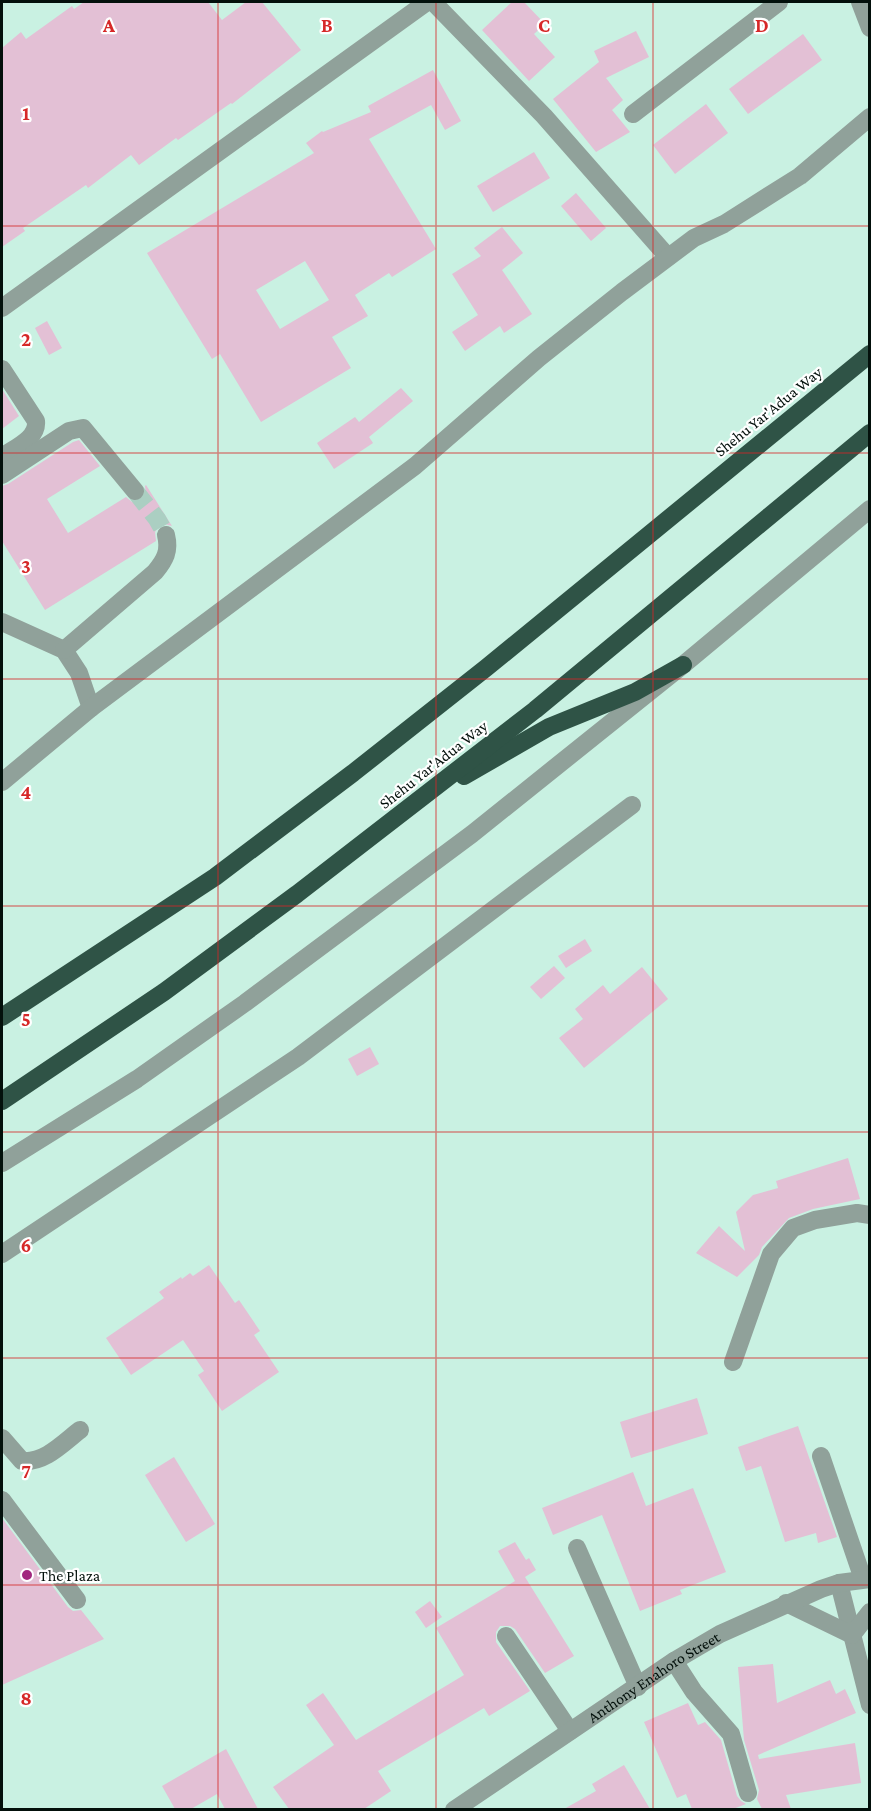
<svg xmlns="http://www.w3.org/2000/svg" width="871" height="1811" viewBox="0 0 871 1811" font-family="'Crimson Pro',serif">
  <rect width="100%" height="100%" fill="#c9f1e2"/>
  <!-- building -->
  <g fill="#e3c0d5" fill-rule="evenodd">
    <path d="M84,2h124l14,18 24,-18h16l39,48 -69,54 -1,-1 -53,37 -2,-2 -37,27 -8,-10 -43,33 -2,-3 -63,43 2,3 -23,16v-199l19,-16 5,7 46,-33 2,3z"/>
    <path d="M512,2h12l21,22 -11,10 21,23 -26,24 -47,-51z"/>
    <path d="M636,31l13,26 -43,21 17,22 -11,10 18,22 -34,20 -43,-53 46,-37 -5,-11z"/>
    <path d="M803,34l19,26 -74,54 -19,-25z"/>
    <path d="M433,70l28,51 -16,9 -14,-25 -62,34 67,110 -44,28 -3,-4 -34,22 13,21 -36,21 19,31 -90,54 -41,-68 -8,5 -65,-106 167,-100 -8,-10 16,-12 1,1 48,-20 -3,-6zM305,261l24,39 -49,29 -24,-39z"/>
    <path d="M706,104l22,29 -53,41 -22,-29z"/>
    <path d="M534,152l16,26 -57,34 -16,-26z"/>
    <path d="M576,193l30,35 -15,13 -30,-35z"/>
    <path d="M502,227l21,26 -21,17 30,44 -28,19 -4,-7 -35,25 -13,-19 26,-17 -26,-41 29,-18 -7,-8z"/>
    <path d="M47,321l15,27 -13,7 -14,-27z"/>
    <path d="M401,388l12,13 -44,36 4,6 -39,26 -17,-26 38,-26 4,5z"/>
    <path d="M2,389l17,27 -17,13z"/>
    <path d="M79,440l21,26 -53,33 21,34 58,-36 6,5 10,-2 4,-6 -1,-8 1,-1 26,41 -8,-2 -5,2 -4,6 1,9 -111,69 -43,-69v-55l6,-2 65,-42z"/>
    <path d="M585,939l7,12 -26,17 -8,-12z"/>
    <path d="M554,966l11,12 -24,21 -11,-12z"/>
    <path d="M642,967l26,32 -84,69 -25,-30 24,-19 -8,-10 28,-24 7,9z"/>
    <path d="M370,1047l9,17 -22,12 -9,-17z"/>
    <path d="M848,1158l12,41 -47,10 -24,9 -27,29 -3,8 -22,22 -41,-24 23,-27 26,25 -9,-39 17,-17 25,-7 -2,-7z"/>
    <path d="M209,1265l26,38 4,-3 21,31 -6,4 25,37 -57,39 -24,-36 6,-4 -21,-31 -52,35 -25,-37 58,-40 -5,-6 22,-15 1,2 8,-6 3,3z"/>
    <path d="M697,1398l11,36 -77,24 -11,-36z"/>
    <path d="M798,1426l39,111 -19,6 -2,-10 -31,9 -24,-76 -15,5 -8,-24z"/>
    <path d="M174,1457l41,67 -29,18 -41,-67z"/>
    <path d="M633,1472l13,34 47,-18 33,84 -46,18 2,4 -42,17 -38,-96 -49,20 -11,-27z"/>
    <path d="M2,1518l66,89 5,4 8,-1 23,29 -102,46z"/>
    <path d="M515,1542l11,18 3,-2 7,12 -11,7 49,79 -29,17 -30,-44 -5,-3h-10l-4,6v10l34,49 -41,25 -5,-8 -106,63 13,20 -27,18h-75l-16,-22 61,-42 -28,-40 17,-12 33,47 108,-65 -28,-47 79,-47 -17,-30z"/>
    <path d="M430,1601l12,16 -16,11 -11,-16z"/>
    <path d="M773,1664l4,39 53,-23 6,14 9,-5 11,24 -98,42 1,4 96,-16 6,40 -75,12 5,14h-29l-5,-10 2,-9 -15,-50 -6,-73z"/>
    <path d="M688,1703l10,22 7,-3 16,18 16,56 4,5 5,3 -13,5h-41l-6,-15 -9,4 -33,-76z"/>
    <path d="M226,1749l32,60h-33l-8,-15 -26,15h-16l-13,-23z"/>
    <path d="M624,1765l26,44h-86l32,-18 -4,-7z"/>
  </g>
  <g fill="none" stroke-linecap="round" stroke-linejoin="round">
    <!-- minor-tunnel -->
    <path stroke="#abcfc2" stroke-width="18" stroke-dasharray="18 9" stroke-linecap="butt" d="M135,491l22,28 9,16"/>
    <!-- minor -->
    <g stroke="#90a19a" stroke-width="18">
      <path d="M433,2l111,114 124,141"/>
      <path d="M860,2l10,26"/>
      <path d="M633,114l146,-112"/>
      <path d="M2,308l425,-306"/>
      <path d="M2,369l34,52c2,18 -22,27 -34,36"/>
      <path d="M2,475l67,-44 14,-3 52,63"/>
      <path d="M2,622l62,28 15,23 12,35"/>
      <path d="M64,650l91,-78c10,-12 15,-21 11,-37"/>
      <path d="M2,782l89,-74 324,-242 124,-108 83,-66 72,-54 30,-14 76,-48 70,-59"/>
      <path d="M2,1163l135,-84 108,-76 227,-169 211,-169 187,-156"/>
      <path d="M2,1254l296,-197 334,-252"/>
      <path d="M733,1362l38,-108 22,-26 22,-8 42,-7 13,2"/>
      <path d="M2,1438l20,23c23,2 41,-18 58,-31"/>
      <path d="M821,1456l42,123"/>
      <path d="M2,1500l75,100"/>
      <path d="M577,1548l61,139"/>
      <path d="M839,1583l31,122"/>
      <path d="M786,1603l66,32 18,-23"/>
      <path d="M506,1636l64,95"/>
      <path d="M674,1661l20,31 37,42 17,59"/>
      <path id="s1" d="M454,1810l220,-149 46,-27 101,-45 18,-6 31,-4"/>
    </g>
    <!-- highway -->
    <g stroke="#2f5346" stroke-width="18">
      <path d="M464,776l85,-49 86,-35 48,-27"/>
      <path d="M2,1017l213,-140 138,-104 133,-105 384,-314"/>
      <path d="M2,1101l162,-109 133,-98 238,-184 335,-277"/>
    </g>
  </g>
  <!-- grid -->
  <path fill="none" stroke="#d62828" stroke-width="1.5" stroke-opacity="0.55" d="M218,2v1808M436,2v1808M653,2v1808M2,226h868M2,453h868M2,679h868M2,906h868M2,1132h868M2,1358h868M2,1585h868"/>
  <!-- markers -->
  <circle fill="#a1277e" stroke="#fff" stroke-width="2" cx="27" cy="1575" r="6"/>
  <g text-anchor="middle" stroke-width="4.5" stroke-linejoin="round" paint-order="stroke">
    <!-- street labels -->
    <g font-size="16" fill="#03100b" stroke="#fff">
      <text transform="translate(768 411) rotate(-39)" y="6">Shehu Yar'Adua Way</text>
      <text transform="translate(433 764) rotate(-38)" y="6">Shehu Yar'Adua Way</text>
      <text dy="6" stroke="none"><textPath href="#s1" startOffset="240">Anthony Enahoro Street</textPath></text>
    </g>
    <!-- poi labels -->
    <g font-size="16" fill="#03100b" stroke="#fff" text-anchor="start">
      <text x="39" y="1581">The Plaza</text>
    </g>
  </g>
  <g font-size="20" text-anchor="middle" font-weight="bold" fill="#d62828" stroke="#fff" stroke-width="4.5" stroke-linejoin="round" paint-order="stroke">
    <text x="109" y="32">A</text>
    <text x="327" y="32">B</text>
    <text x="544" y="32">C</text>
    <text x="762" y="32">D</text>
    <text x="26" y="120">1</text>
    <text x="26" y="346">2</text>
    <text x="26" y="573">3</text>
    <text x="26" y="799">4</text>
    <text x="26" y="1026">5</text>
    <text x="26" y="1252">6</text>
    <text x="26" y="1478">7</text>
    <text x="26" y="1705">8</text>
  </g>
  <!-- border -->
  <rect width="871" height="1811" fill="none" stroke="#03100b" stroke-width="6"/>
</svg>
